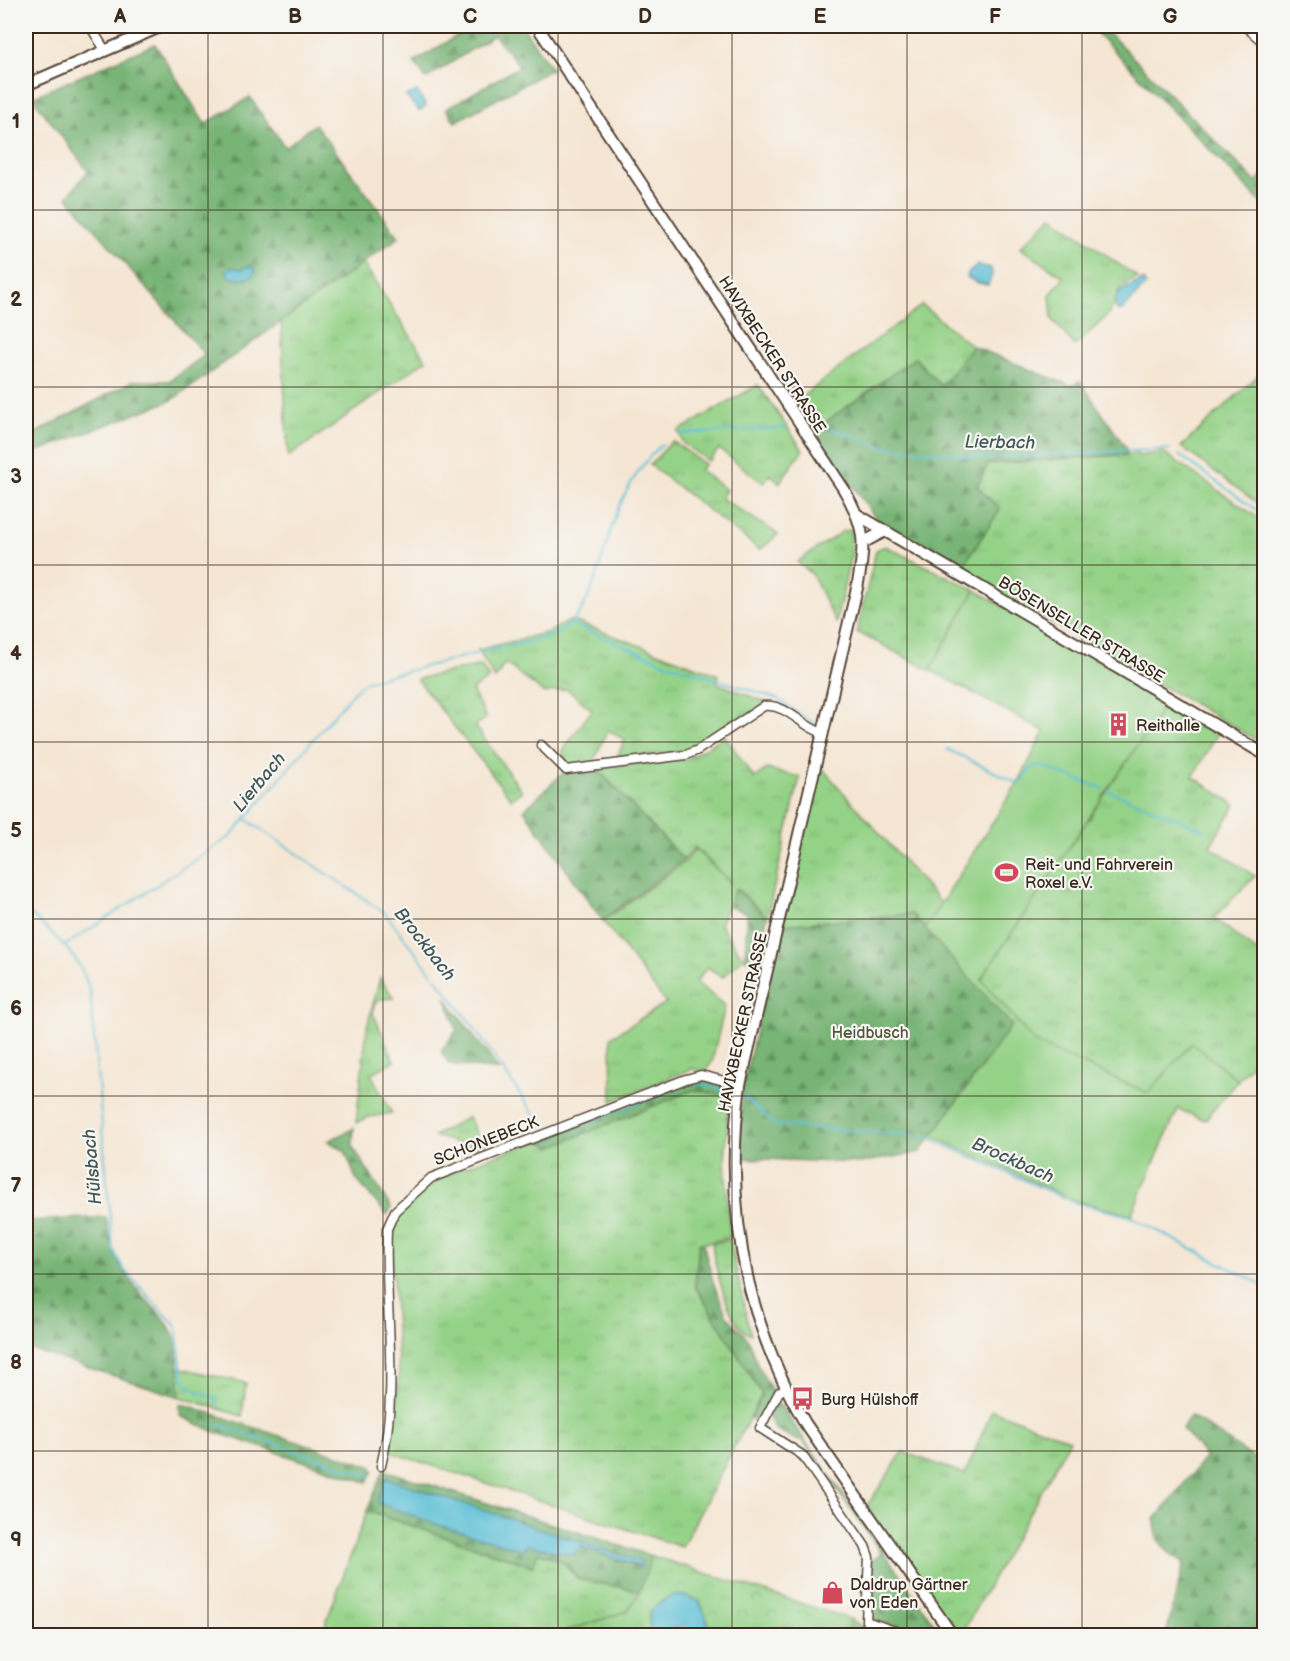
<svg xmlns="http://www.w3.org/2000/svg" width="1290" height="1661" viewBox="0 0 1290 1661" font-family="'Balsamiq Sans',sans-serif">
  <defs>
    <pattern id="grass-tufts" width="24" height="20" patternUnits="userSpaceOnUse" patternTransform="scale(1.5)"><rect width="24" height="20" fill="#94d287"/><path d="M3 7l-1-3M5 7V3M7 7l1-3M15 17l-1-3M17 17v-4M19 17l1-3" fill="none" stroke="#80b474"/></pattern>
    <pattern id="forest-firs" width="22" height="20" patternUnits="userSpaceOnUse" patternTransform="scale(1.5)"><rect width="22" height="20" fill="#77b474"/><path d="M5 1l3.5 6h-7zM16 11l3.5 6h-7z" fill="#63935f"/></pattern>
    <pattern id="park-crowns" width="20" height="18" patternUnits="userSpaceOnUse" patternTransform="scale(1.5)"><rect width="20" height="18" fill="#94d287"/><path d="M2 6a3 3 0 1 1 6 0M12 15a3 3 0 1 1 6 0" fill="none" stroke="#80b474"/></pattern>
  </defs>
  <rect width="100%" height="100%" fill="#f6f6f2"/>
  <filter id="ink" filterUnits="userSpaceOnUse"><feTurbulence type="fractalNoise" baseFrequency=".0167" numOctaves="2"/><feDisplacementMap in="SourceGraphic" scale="12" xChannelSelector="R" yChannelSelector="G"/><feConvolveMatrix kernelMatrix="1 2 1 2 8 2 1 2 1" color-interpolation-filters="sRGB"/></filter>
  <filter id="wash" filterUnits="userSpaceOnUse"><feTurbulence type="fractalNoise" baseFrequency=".008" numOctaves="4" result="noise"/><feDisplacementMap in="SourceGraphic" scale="24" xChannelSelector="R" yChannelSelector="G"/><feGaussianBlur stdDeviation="1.35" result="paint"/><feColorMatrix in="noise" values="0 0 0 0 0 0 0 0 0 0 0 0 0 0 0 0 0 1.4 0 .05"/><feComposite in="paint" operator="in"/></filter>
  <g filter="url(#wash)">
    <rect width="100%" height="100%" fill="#f5e6d3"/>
    <!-- grass -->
    <g fill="url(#grass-tufts)" stroke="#687e52" stroke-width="1.5">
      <path d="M1052,216l86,62c-29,12 -16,19 -29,35 -10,12 -23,22 -34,33l-23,-27 -2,-24 14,-18 -44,-29z"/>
      <path d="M363,263l63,97 -138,97 -7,-136z"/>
      <path d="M922,305l50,41 -31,41 -26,-29 -102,73 -17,-23 -1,-6z"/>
      <path d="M1264,370v138l-83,-61z"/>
      <path d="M758,385l45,65 -24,33 -9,-9 -7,9 -44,-34 -10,12 -26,-18 -5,-12z"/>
      <path d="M672,441l33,23 -5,6 26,20 -5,8 57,36 -18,16 -110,-85z"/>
      <path d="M1163,452l101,70v222l-304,-173 40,-62 -23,-22 11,-23 149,-10 2,2z"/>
      <path d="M851,530v25l-15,68 -24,-49 -15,-12 46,-31z"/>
      <path d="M885,546l90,44 -45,80 -73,-38 19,-82z"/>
      <path d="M571,620l148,55 -2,8 51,20 -83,48 -69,8 9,-19 -17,-10 -15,33 -28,4 -2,-17 29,-40 -25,-21 -23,4 -39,-30 -10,16 -17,-29 71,-18z"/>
      <path d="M481,665l8,13 -17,12 14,28 -11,8 47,65 -11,8 -94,-120z"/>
      <path d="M1168,700l51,31 -26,46 43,28 -26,41 45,30 -41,42 50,39v92l-26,31 -46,-36 -44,49 -113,-50 -54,-64z"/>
      <path d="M725,736l29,42 13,-9 33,8 -33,140 -31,-29 -16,36 23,34 -20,19 -16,-10 -11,15 29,24 -13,56 -6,9 -14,-2 -80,32 -1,-64 55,-34 -63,-82 83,-60 9,-12 36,34 -36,-36 -11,13 -88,-92 91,-9z"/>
      <path d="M821,767l120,136 -16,26 -13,-15 -131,11z"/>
      <path d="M380,978l14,20 -14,1 -6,5 -1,9 21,48 -23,13 21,39 -23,4 -13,6 11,-96z"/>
      <path d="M693,1090l36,6 -4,65 5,77 -31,6 -4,42 67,108 -80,153 -292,-95 9,-74 -9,-148c11,-51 106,-73 150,-90l11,7z"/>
      <path d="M468,1117l14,26 9,6 -7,2 -50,-15z"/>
      <path d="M730,1240l18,83 3,11c-22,-4 -37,-71 -39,-91z"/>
      <path d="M177,1367l69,16 -4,33 -62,-19z"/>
      <path d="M992,1410l78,30 -109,195h-5l-90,-128 37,-55 62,22z"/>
      <path d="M367,1511l165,55 6,-14 24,9 16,18 62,12 -12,20 -75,24 -232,1z"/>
    </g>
    <!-- forest -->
    <g fill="url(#forest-firs)" stroke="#596f49" stroke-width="1.5" fill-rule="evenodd">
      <path d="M473,26h49l30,43 -97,53 -9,-13 74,-43 -26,-31 -68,44 -12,-17z"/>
      <path d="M1090,26h12l154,156 8,-9v12l-2,3 2,3v15z"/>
      <path d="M155,44l50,80 45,-27 35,50 30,-23 84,113 -227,163 -144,55v-18l105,-56h36l36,-26 -138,-158 21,-26 -56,-74z"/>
      <path d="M972,346l99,40 9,-5 46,67 1,6 -139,10 -11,23 23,22 -40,62 -81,-48 -66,-92 102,-73 26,28z"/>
      <path d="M596,768l88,92 -82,60 -78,-110 42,-40z"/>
      <path d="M736,889l31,28 -9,46 -13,-4 2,-46 -19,-7z"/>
      <path d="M912,914l100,111 -92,127 -60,11 -123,-5 6,-73 38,-160z"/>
      <path d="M445,997l54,73 -50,-6 -8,-13 16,-21z"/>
      <path d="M700,1078l31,8 -2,10 -36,-6 -142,57 -11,-7z"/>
      <path d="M354,1128l-1,19 38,61 -4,7 -31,-36 -11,-28 -17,-10z"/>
      <path d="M106,1217c5,31 12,51 34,76 12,14 27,25 34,43 6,18 4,42 6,61l-154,-49v-127z"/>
      <path d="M703,1243l10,39 14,34 21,23 10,27 16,28 -14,29 -10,-5 12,-24 -67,-108 4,-42z"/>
      <path d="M180,1403l191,63 3,5 -7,11 -152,-50 -35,-16z"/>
      <path d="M775,1404l5,1 162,230h-15l-55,-16 -2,-4 1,-54 10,-8 -79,-113 -4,1 -23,-12 -6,-11z"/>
      <path d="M1190,1415l74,50v122l-6,48h-92l18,-73c-18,-9 -30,-21 -29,-43l51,-62 -24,-28z"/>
      <path d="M384,1470l268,86 -12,35 -62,-12 -16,-18 -24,-9 -5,14 -166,-55zM386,1478l253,89 -59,-21 -5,9 -48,-10 -145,-61z"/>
      <path d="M850,1619l11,6 3,10h-18z"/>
    </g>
    <!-- park -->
    <path fill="url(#park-crowns)" stroke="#687e52" stroke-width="1.5" d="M652,1556l198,63 -4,16 -76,1 -1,-3 -8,2h-48l-13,-33 -14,-6 -37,20 2,19 -98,1 75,-25 12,-20z"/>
    <!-- pitch -->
    <path fill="#94d287" stroke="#687e52" stroke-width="1.5" d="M975,590l193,110 -187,279 54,64 113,50 44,-50 46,37 -33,40 -27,-11 -47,106 -55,-14 -144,-65 80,-111 -87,-96 97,-153 22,-45 -114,-61z"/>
    <!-- water -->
    <g fill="#58bed6" stroke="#4a747a" stroke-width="1.5">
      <path d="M417,91l9,15 -7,5 -13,-15z"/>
      <path d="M978,265l13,3 1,7 -4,10 -13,-3 -8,-5 1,-4z"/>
      <path d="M250,266l4,2 1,5 -6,5h-18l-5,-6 5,-5 10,2z"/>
      <path d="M1143,280l3,5 -23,25h-6c-9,-19 14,-23 26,-30z"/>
      <path d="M386,1478l256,84 -2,5 -60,-21 -5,9 -48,-10 -4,5 -76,-22 -67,-24 -2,-4z"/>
      <path d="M674,1596h12l14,6 13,33h-23l-4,-9 -13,2 2,7h-24c-5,-24 0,-30 23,-39z"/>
    </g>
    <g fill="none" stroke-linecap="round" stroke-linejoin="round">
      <!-- stream -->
      <g stroke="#58bed6" stroke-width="2">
        <path d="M809,422l18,5"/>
        <path d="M833,429l47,17 108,12 182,-9"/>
        <path d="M680,434l106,-6"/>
        <path d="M1179,455l85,60"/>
        <path d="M572,624l91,38 115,37 37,25"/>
        <path d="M479,653c25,-7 56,-10 80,-21 35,-16 45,-91 60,-125 9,-21 26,-49 44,-63"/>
        <path d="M947,749l70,34h2l15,-17h7l63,23"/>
        <path d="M1109,791l96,39"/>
        <path d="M247,820l137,92 89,114 69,100"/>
        <path d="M26,910c28,26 54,43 64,82l23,257 11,21 52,56 7,54 8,8 26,11v5"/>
        <path d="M66,945l165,-109 124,-146 12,-9 108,-27"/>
        <path d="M744,1097l32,28 149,11 148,66 56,14 135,70"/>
        <path d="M549,1137l143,-55 33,8"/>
        <path d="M212,1423l159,53"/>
      </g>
    </g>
  </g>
  <g filter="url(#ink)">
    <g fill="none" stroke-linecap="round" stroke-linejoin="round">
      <defs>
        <g id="minor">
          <path d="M90,26l15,24"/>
          <path d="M1245,26l19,17"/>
          <path d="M541,745l25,25 120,-15 12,-5 66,-44c22,-3 38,21 59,27"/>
          <path d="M786,1388l-7,4 -19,36 42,27 63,91 4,11 -3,64 43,15"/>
          <path d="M381,1466c19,-77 3,-158 6,-237l8,-18 36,-33 255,-99 15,-4 39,10"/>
        </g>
        <g id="tertiary">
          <path d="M858,515l406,239"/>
          <path d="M864,542l21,-11"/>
        </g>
        <g id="secondary">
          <path d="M537,26l306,462c23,39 23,56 14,100l-117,497c-16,120 4,233 65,338l148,213"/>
          <path d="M26,85l136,-59"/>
        </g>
      </defs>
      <!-- minor casing -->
      <use href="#minor" stroke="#574639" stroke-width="11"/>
      <!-- tertiary casing -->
      <use href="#tertiary" stroke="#574639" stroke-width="14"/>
      <!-- secondary casing -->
      <use href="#secondary" stroke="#574639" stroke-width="14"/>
      <!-- minor -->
      <use href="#minor" stroke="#fff" stroke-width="8"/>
      <!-- tertiary -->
      <use href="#tertiary" stroke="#fff" stroke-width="10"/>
      <!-- secondary -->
      <use href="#secondary" stroke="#fff" stroke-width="10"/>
    </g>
  </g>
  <!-- grid -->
  <path fill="none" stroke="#3b2a1e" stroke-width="1.5" stroke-opacity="0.55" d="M208,26v1610M383,26v1610M558,26v1610M732,26v1610M907,26v1610M1082,26v1610M26,210h1238M26,387h1238M26,565h1238M26,742h1238M26,919h1238M26,1096h1238M26,1274h1238M26,1451h1238"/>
  <!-- icons -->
  <defs>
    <symbol id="building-bare" viewBox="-9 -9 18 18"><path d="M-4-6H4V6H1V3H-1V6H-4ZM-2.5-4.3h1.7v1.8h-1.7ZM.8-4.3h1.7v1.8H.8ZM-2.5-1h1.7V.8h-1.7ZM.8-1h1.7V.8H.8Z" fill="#d1495b" stroke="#f6f6f2" stroke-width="2.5" paint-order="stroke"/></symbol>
    <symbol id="stadium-bare" viewBox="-9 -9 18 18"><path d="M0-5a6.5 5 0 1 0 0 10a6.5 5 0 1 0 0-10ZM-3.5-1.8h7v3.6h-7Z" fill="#d1495b" stroke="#f6f6f2" stroke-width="2.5" paint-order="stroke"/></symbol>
    <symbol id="bus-bare" viewBox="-9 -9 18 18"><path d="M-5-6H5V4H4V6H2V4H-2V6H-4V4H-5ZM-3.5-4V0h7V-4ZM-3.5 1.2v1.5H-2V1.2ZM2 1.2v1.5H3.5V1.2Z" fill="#d1495b" stroke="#f6f6f2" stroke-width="2.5" paint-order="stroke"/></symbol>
    <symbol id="shop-bare" viewBox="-9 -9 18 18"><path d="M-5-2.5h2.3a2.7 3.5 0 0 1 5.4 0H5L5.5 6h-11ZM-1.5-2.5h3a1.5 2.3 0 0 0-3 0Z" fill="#d1495b" stroke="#f6f6f2" stroke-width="2.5" paint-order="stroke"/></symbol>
  </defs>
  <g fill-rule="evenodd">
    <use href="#building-bare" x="1102" y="708" width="33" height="33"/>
    <use href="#stadium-bare" x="990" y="856" width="33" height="33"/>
    <use href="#bus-bare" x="786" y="1382" width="33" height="33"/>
    <use href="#shop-bare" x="816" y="1576" width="33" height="33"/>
  </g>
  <g text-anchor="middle" stroke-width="4.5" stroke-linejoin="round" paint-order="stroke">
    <!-- street labels -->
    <g font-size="16" fill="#3b2a1e" stroke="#f6f6f2">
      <text transform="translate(773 354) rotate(57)" y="6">HAVIXBECKER STRASSE</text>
      <text transform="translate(1082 629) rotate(31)" y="6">BÖSENSELLER STRASSE</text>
      <text transform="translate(742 1022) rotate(-78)" y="6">HAVIXBECKER STRASSE</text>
      <text transform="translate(486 1140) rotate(-21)" y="6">SCHONEBECK</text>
    </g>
    <!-- poi labels -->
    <g font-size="16" fill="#3b2a1e" stroke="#f6f6f2" text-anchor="start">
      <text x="1136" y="731">Reithalle</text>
      <text x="1025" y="870">Reit- und Fahrverein<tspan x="1025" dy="18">Roxel e.V.</tspan></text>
      <text x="821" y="1405">Burg Hülshoff</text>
      <text x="850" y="1590">Daldrup Gärtner<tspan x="850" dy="18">von Eden</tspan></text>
    </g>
    <!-- park labels -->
    <g font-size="16" fill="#515438" stroke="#f6f6f2">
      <text x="870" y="1038">Heidbusch</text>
    </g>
    <!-- water labels -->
    <g font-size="18" font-style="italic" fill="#445655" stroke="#f6f6f2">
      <text transform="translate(1000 442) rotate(1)" y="6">Lierbach</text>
      <text transform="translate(259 782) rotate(-50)" y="6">Lierbach</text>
      <text transform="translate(425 944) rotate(52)" y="6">Brockbach</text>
      <text transform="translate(1013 1160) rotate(24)" y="6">Brockbach</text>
      <text transform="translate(92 1167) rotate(-95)" y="6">Hülsbach</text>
    </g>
  </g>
  <!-- margin -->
  <rect width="1290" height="1661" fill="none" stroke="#f6f6f2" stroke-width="66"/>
  <rect x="33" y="33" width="1224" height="1595" fill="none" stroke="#3b2a1e" stroke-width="2"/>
  <g font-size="20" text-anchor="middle" font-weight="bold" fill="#3b2a1e">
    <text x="120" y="23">A</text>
    <text x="295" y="23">B</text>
    <text x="470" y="23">C</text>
    <text x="645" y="23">D</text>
    <text x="820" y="23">E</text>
    <text x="995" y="23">F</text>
    <text x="1170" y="23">G</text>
    <text x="16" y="128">1</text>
    <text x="16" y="306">2</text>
    <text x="16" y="483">3</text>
    <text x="16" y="660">4</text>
    <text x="16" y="837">5</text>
    <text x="16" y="1015">6</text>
    <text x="16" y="1192">7</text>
    <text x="16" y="1369">8</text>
    <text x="16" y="1546">9</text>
  </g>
</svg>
